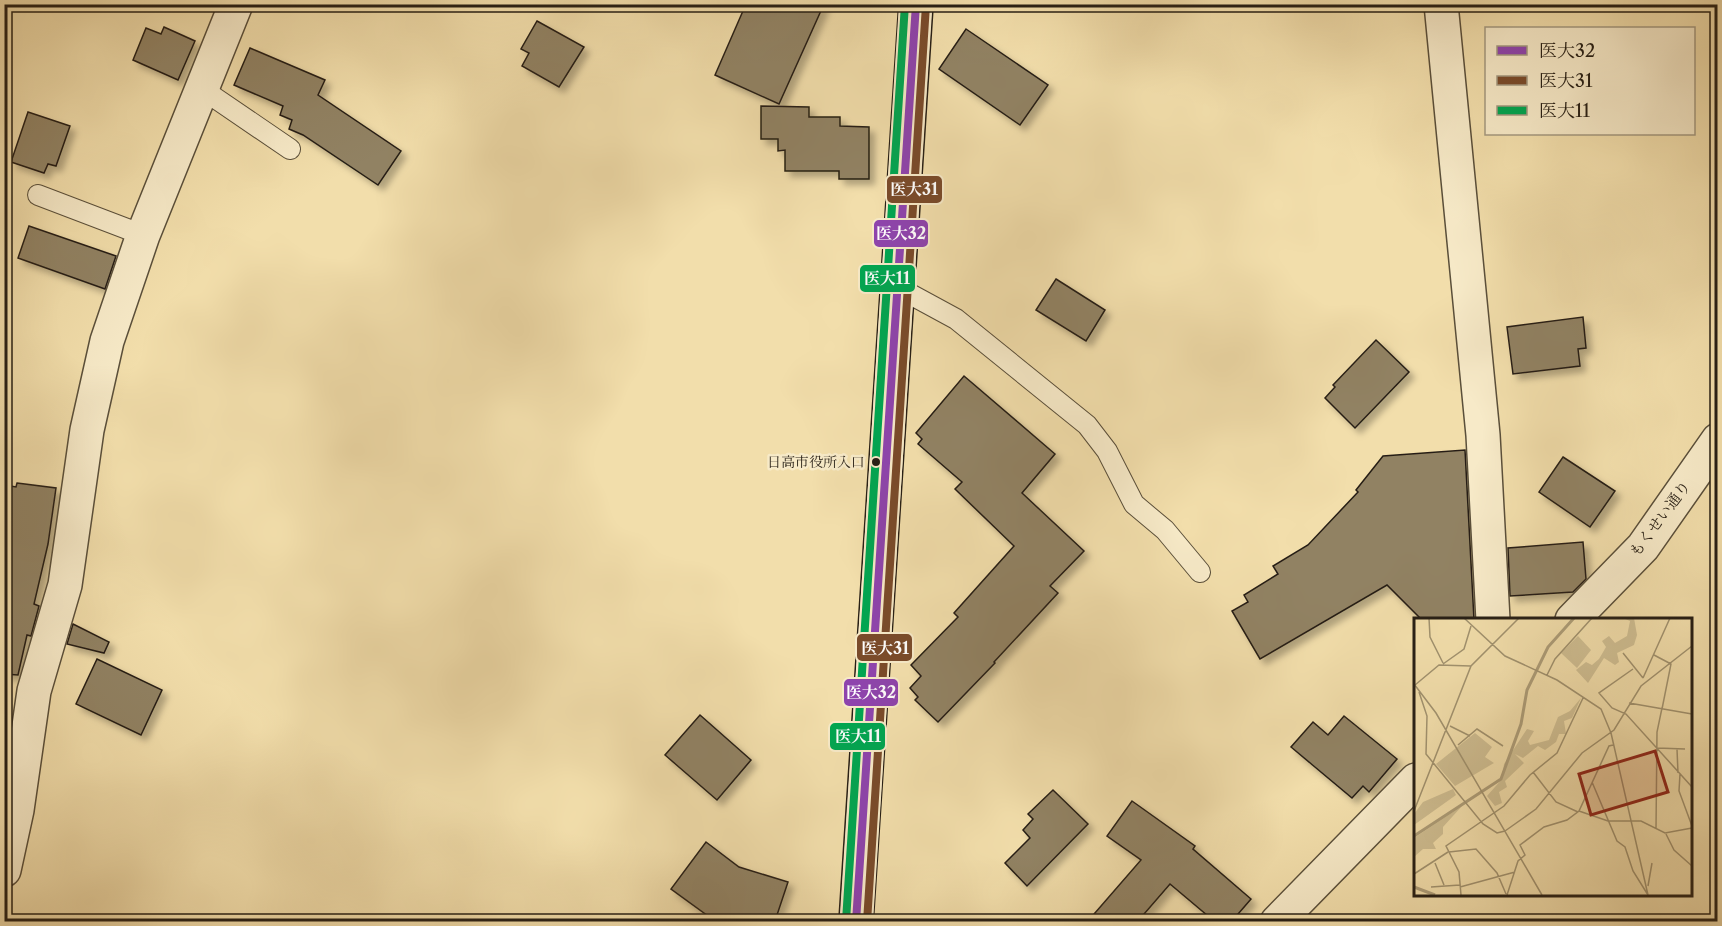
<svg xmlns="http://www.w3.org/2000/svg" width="1722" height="926" viewBox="0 0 1722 926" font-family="'Libre Caslon Text','Noto Serif JP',serif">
  <defs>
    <filter id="shadow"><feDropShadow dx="5.5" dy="5.5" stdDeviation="3" flood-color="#0004"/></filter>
  </defs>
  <rect width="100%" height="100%" fill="#f2deab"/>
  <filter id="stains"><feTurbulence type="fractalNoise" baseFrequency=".00333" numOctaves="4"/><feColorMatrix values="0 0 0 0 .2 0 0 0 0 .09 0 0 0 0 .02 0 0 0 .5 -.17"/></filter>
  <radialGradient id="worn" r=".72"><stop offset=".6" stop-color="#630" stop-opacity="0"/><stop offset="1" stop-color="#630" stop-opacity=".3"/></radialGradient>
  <!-- building -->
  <g fill="#918263" stroke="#271f15" stroke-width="1.5" filter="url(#shadow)">
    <path d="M746,4h78l-45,100 -64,-29z"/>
    <path d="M537,21l47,26 -25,40 -37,-21 7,-13 -8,-4z"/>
    <path d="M164,27l31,14 -17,39 -45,-20 13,-32 15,6z"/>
    <path d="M966,29l82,56 -28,40 -81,-56z"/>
    <path d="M250,48l75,32 -7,15 83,56 -23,34 -75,-50 -14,-6 3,-9 -12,-5 3,-9 -49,-21z"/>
    <path d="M761,106l48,1v10h31v9l29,1v52h-30v-8h-54v-21l-7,1v-12h-17z"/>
    <path d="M28,112l42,14 -14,40 -8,-2 -4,9 -33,-11z"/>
    <path d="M29,226l87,30 -11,33 -87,-31z"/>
    <path d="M1056,279l49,31 -19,31 -50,-31z"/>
    <path d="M1583,317l3,31 -8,1 2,17 -67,8 -6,-47z"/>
    <path d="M1376,340l33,32 -54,56 -30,-30 10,-11 -2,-2z"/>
    <path d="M964,376l91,78 -33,39 62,58 -34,35 8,7 -64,69 1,1 -57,59 -23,-22 3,-3 -8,-9 11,-12 -10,-11 47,-48 -4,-4 60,-67 -59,-57 7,-7 -44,-38 4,-5 -6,-6z"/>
    <path d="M1465,450l9,170h-52l-35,-35 -127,74 -28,-48 16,-9 -4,-7 34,-21 -5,-8 35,-21 50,-53 -2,-2 27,-34z"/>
    <path d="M1563,457l52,34 -25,36 -51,-35z"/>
    <path d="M17,483l39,5 -8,56 -14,60 5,2 -8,30 -4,-1 -9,40 -14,-1v-189l12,2z"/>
    <path d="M1583,542l3,37 -13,13 -63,4 -2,-48z"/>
    <path d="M73,624l36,18 -5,11 -37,-9z"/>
    <path d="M97,659l65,31 -21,45 -65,-31z"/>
    <path d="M700,715l51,45 -34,40 -52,-45z"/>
    <path d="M1344,716l53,43 -28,33 -6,-6 -11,12 -61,-51 22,-25 15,13z"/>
    <path d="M1053,790l35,34 -61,62 -22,-23 25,-25 -7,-8 10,-11 -5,-5z"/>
    <path d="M1132,801l63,45 -2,3 58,50 -19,22h-18l-44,-37 -32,37h-50l53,-61 -34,-24z"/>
    <path d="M706,842l33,25 49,15 -13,39h-60l-44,-32z"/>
  </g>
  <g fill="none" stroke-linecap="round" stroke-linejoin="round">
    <defs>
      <g id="lane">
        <path d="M202,89l88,60"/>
        <path d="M38,195l105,40"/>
        <path d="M897,287l59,32 131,106 20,26 27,53 31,26 35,42"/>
      </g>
      <g id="street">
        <path d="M1441,4l42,431 10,185"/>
        <path d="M1572,620l71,-73 75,-107"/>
        <path d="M4,870l13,-60 17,-119 31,-106 22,-155 20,-89 36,-106 93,-231"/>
        <path d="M1277,922l139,-142"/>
      </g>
      <path id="secondary" d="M856,922l60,-918"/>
    </defs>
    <!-- lane casing -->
    <use href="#lane" stroke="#5a4f3a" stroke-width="22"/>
    <!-- street casing -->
    <use href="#street" stroke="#5a4f3a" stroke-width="36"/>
    <!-- secondary casing -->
    <use href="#secondary" stroke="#271f15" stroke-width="36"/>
    <!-- lane -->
    <use href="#lane" stroke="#f7eac8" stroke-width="20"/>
    <!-- street -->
    <use href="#street" stroke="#f7eac8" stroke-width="33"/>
    <!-- secondary -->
    <use href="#secondary" stroke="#f7eac8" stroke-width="33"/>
    <defs>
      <path id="bus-1" d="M856,922l60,-918"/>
      <path id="bus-2" d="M867,922l59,-917"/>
      <path id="bus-3" d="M846,921l59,-917"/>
    </defs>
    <!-- bus-1 casing -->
    <use href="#bus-1" stroke="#f7eac8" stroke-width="12"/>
    <!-- bus-2 casing -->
    <use href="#bus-2" stroke="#f7eac8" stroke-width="12"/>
    <!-- bus-3 casing -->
    <use href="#bus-3" stroke="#f7eac8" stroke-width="12"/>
    <!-- bus-1 -->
    <use href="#bus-1" stroke="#8e44ad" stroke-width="8"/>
    <!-- bus-2 -->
    <use href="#bus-2" stroke="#7a4b2a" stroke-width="8"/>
    <!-- bus-3 -->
    <use href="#bus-3" stroke="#00a651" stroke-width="8"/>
  </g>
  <!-- markers -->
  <circle fill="#271f15" stroke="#f7eac8" stroke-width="2" cx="876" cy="462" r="5"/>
  <g text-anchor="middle" stroke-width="5" stroke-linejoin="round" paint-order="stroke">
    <!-- bus labels -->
    <g font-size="14" fill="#271f15" stroke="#f7eac8" text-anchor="end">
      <text x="865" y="467">日高市役所入口</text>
    </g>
    <!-- street labels -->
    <g font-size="15" fill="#271f15" stroke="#f7eac8">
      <text transform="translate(1660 519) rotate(-53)" y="5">もくせい通り</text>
    </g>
  </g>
  <!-- overview -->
  <g transform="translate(1414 618)">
    <rect width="278" height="278" fill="#f2deab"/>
    <path d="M209,0h11l3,17 -3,10 -17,8 2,9 -4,3 -11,-7 -16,25 -12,-13 10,-8 6,3 7,-6 7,-12 -4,-6 7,-5 6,7 12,-7 3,-15zM164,18l13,14 -14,18 -16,-15zM167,80l-9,20 -8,3 2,13h-7l-3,8 -11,8 -7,-4 -15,12 -8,-4 9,9 -19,18 2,6 -8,5 3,11 -7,3 -8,-10 15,-17 2,-15 23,-35 7,2 -6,10 2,4 19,-5 9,-23 12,-6zM61,115l17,14 -7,10 9,6 -39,23 -19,-22zM39,171l3,6 -42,30v-11l9,-12zM48,188l-19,21v7l-10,9 3,6h-13l-9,8v-19z" fill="#cfbe92"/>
    <path fill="none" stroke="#ad9d78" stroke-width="3" d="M0,218l87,-57 20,-55 6,-34 21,-43 26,-29M0,269l21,8"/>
    <path fill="none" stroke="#a1926f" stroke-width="1.5" d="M15,0l1,19 13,26M50,0l41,38 52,24 44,29 10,24M209,35l20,25M240,37l17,9 -9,45M29,46l21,-15 7,-23M219,51l-34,24 13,15 14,6 66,73M133,57l8,-16 37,-41M229,60l27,-60M0,66l22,29 106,182M1,67l24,-20 32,1M5,74l8,24 -1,38 57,70 14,9 8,-2M215,85l63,11M36,108l20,10M197,115l37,162M44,127l19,-16 26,17M243,130l28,1M263,131l1,24M119,154l23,30 22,10M266,156l-1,17 13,35M178,164l25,59 8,6 8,24 15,24M0,193l57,-145 48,-48M165,193l29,10h33l24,12 27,-5M242,211l1,-97 5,-24M91,213l31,-22 46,-56 32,-23 27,-44 51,-40M252,216l8,16 18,16M35,234l27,-3 21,24 9,21M21,245l9,22M0,256l34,-22M234,268l4,-23M17,269l29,-2M46,269l55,-15M47,277l-2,-23 -13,-26 58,-40 26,-31 27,-22 26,-55M93,277l11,-34 7,-6 -5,-10 24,-18 23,-7 12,-9 30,-65 4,-1"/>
    <path fill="#8f2418" fill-opacity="0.15" stroke="#8f2418" stroke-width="3" d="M241,133l13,41 -77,23 -12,-41z"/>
    <rect width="278" height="278" fill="none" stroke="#271f15" stroke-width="3"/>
  </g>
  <g stroke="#f7eac8" stroke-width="2">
    <rect x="886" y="175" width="57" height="29" rx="6" fill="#7a4b2a"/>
    <rect x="873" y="219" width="56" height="29" rx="6" fill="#8e44ad"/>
    <rect x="859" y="264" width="57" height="29" rx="6" fill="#00a651"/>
    <rect x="856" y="633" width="57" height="29" rx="6" fill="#7a4b2a"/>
    <rect x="843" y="678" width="56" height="29" rx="6" fill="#8e44ad"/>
    <rect x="829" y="722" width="57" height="29" rx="6" fill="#00a651"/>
  </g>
  <g font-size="16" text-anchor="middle" font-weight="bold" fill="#fff">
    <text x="914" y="195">医大31</text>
    <text x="901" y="239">医大32</text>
    <text x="887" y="284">医大11</text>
    <text x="885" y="654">医大31</text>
    <text x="871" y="698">医大32</text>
    <text x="858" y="742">医大11</text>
  </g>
  <!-- margin -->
  <rect width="1722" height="926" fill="none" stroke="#f2deab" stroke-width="24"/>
  <rect x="6" y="6" width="1710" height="914" fill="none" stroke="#271f15" stroke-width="3"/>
  <rect x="12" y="12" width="1698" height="902" fill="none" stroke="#271f15" stroke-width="1.5"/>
  <!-- legend -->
  <rect x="1485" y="27" width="210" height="108" fill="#f7eac8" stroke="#a49980" stroke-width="1.5"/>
  <rect x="1497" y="46" width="30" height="9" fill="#8e44ad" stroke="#a49980" stroke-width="1.5"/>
  <text x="1539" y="57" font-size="18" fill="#271f15">医大32</text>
  <rect x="1497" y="76" width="30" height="9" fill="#7a4b2a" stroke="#a49980" stroke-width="1.5"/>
  <text x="1539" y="87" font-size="18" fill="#271f15">医大31</text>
  <rect x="1497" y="106" width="30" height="9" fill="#00a651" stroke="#a49980" stroke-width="1.5"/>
  <text x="1539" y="117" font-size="18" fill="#271f15">医大11</text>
  <rect width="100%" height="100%" filter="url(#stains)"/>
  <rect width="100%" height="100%" fill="url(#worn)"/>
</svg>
